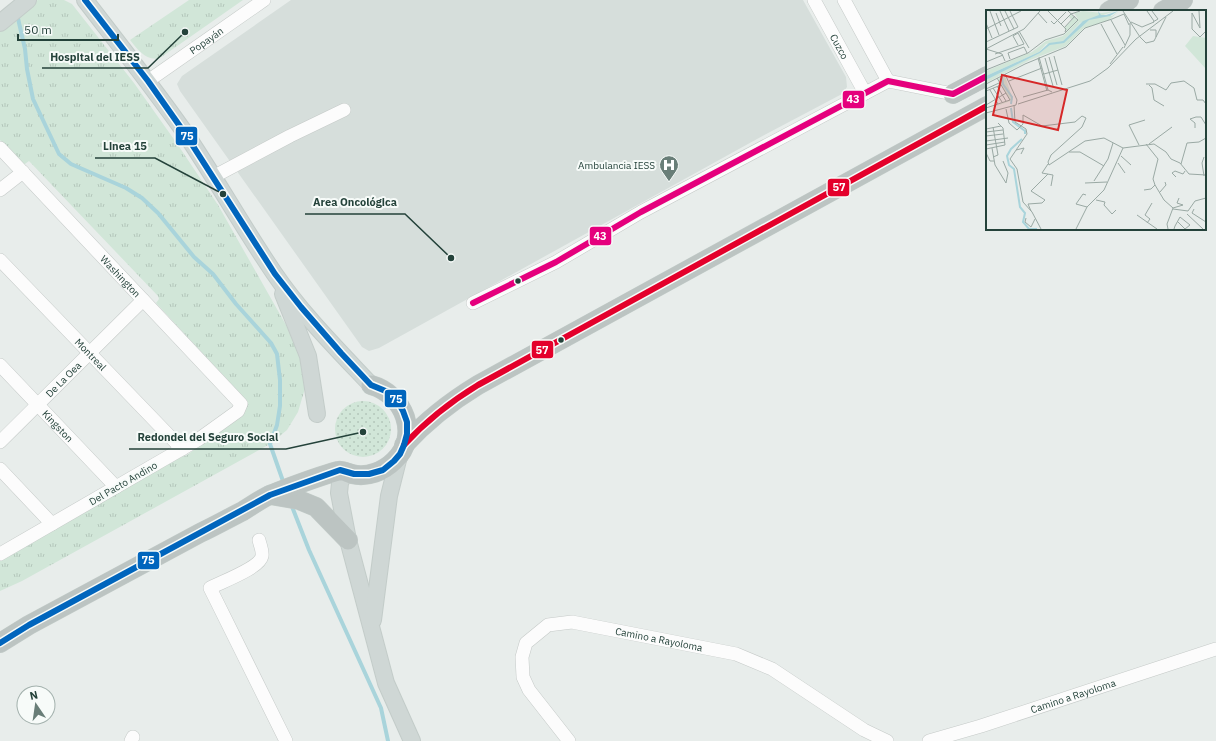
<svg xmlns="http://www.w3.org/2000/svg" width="1216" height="741" viewBox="0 0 1216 741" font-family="'IBM Plex Sans',sans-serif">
  <defs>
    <pattern id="park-tufts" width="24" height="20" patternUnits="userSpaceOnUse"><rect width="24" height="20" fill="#d1e6d8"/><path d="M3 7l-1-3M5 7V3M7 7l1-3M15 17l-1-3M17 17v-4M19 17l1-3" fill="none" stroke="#b3c6ba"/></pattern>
    <pattern id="garden-dots" width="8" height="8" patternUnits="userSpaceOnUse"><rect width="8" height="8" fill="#d1e6d8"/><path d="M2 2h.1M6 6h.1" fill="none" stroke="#b3c6ba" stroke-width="1.8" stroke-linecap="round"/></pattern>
  </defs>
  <rect width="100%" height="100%" fill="#e8edeb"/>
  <!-- built -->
  <path fill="#d6dedb" d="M291,0h512l43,77 1,10 -5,7 -85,45 -378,209 -10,3 -7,-4 -182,-256 -3,-7 5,-8z"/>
  <!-- park -->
  <g fill="url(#park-tufts)">
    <path d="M38,0h26l8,4 62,79 44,62 40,60 85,150 3,30 -8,27 -11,18 -17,14 -248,137 -22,10v-31l179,-102 8,-3 57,-42 -1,-16 -87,-94 3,-4 -1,-3 -129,-135 -7,5 -22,-26v-114l29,-22z"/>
    <path d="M189,0h54l-83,58c-13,4 -23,-9 -30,-18z"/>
  </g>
  <!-- garden -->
  <circle fill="url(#garden-dots)" cx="363" cy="429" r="28"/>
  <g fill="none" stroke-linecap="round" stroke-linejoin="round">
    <!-- stream -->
    <g stroke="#a9d4db" stroke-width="4">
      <path d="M17,14l8,35 2,20 6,30 26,55 12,10 55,24 16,10 16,15 36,44 19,17 23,30 35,39 6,11 3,26v26l-3,19 -7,19 14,40"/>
      <path d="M291,504l18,46 72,158 7,33"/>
    </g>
    <defs>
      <g id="minor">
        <path id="s1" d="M814,0l51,93"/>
        <path d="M844,0l44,81"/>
        <path id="s2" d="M148,81l116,-81"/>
        <path id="s3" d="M0,148l241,256 -3,7 -39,28 -199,115"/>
        <path d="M213,177l77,-41 54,-26"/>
        <path d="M0,190l23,-18"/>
        <path id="s4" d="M0,260l182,189"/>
        <path d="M473,303l83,-41 85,-50 247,-131 65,13"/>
        <path id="s5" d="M0,365l116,122"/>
        <path id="s6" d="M0,442l143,-142"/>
        <path d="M0,469l52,55"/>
        <path d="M259,540c1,5 4,11 3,16 -2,12 -41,26 -52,32l76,153"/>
        <path d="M131,741l2,-4"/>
        <path id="s7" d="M569,741l-40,-51 -6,-13 -1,-20 4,-14 22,-18 24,-3 164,32 36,15 92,61 23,11"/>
        <path id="s8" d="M929,741l52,-15 235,-77"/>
      </g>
      <g id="major">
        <path d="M85,0c33,43 67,86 98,130 32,47 59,96 91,143 27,40 64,77 97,112"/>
        <path d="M0,23l28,-23"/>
        <path d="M283,294l25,62 9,58"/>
        <path d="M345,471l-5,12 -1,10 9,47 38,143 26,58"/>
        <path d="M373,620l16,-124 10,-40"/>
      </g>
      <g id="highway">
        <path d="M1109,11l20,-11"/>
        <path d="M1163,11l20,-11"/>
        <path d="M953,94l34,-18"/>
        <path d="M404,445c22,-24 46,-43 74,-60l509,-279"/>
        <path d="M270,495l29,5 17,7 32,33"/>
        <path d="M0,643l29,-18c57,-31 114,-61 171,-92 15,-7 29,-15 43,-22 10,-6 19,-13 29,-17 21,-8 44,-17 66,-23 5,-1 10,2 14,3 15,4 32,-3 42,-13 27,-25 10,-67 -23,-76"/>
      </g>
    </defs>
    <!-- minor casing -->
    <use href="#minor" stroke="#c5cac8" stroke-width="14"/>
    <!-- major casing -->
    <use href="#major" stroke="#c3ccc9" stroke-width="18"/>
    <!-- highway casing -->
    <use href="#highway" stroke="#c3ccc9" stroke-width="20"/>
    <!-- minor -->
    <use href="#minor" stroke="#fcfcfc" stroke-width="13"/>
    <!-- major -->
    <use href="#major" stroke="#cfd7d5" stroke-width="16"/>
    <!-- highway -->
    <use href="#highway" stroke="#bcc4c2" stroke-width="19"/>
    <defs>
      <path id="bus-1" d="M404,445c22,-24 46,-43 74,-60l509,-279"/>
      <path id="bus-2" d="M473,303l83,-41 85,-50 247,-131 65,13 34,-18"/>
      <path id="bus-3" d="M0,643l29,-18 241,-130 70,-25 14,4h15l14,-4 11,-9 6,-7 4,-9 3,-11v-12l-4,-11 -6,-11 -9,-8 -17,-7 -30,-32 -40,-46 -26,-33 -91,-142 -36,-51 -63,-81"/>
    </defs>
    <!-- bus-1 casing -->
    <use href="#bus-1" stroke="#f7fbf9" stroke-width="9"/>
    <!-- bus-2 casing -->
    <use href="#bus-2" stroke="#f7fbf9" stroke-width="9"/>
    <!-- bus-3 casing -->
    <use href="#bus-3" stroke="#f7fbf9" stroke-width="9"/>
    <!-- bus-1 -->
    <use href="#bus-1" stroke="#e4002b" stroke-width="6"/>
    <!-- bus-2 -->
    <use href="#bus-2" stroke="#e5007d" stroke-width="6"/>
    <!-- bus-3 -->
    <use href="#bus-3" stroke="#0065bd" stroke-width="6"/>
  </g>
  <!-- icons -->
  <defs>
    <symbol id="hospital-pin" viewBox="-11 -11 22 30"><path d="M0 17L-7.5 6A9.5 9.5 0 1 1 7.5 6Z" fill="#697e78" stroke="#f7fbf9"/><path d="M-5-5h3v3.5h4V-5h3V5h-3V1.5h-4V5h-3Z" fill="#fff"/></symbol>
  </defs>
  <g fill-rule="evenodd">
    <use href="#hospital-pin" x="658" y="154" width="22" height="30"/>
  </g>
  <!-- markers -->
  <g fill="#24423a" stroke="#f7fbf9" stroke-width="1.5">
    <circle cx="518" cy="281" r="3.5"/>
    <circle cx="561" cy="340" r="3.5"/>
  </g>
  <g text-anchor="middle" stroke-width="4" stroke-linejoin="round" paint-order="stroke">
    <!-- street labels -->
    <g font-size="10" fill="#24423a" stroke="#f7fbf9">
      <text dy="4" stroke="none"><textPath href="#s2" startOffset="71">Popayán</textPath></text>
      <text dy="4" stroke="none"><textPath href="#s1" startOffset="53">Cuzco</textPath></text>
      <text dy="4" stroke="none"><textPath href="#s3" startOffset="176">Washington</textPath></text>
      <text dy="4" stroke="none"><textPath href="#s4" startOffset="131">Montreal</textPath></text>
      <text dy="4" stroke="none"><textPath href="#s6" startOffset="89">De La Oea</textPath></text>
      <text dy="4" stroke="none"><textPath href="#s5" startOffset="84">Kingston</textPath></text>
      <text transform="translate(123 483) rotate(-30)" y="4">Del Pacto Andino</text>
      <text dy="4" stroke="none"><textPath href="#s7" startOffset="255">Camino a Rayoloma</textPath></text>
      <text dy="4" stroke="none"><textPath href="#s8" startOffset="151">Camino a Rayoloma</textPath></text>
    </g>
    <!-- poi labels -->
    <g font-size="10" fill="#24423a" stroke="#f7fbf9" text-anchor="end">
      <text x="655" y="169">Ambulancia IESS</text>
    </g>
  </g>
  <!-- overview -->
  <g transform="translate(986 10)">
    <rect width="220" height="220" fill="#e8edeb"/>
    <path d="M92,11l2,2 -17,18 -17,3 -7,8 -53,24v-5l46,-19 14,-11 17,-5z" fill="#d1e6d8"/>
    <path d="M97,1l19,2 13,-2 -35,12 -2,-2 -11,10 -3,-3 8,-8 -3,-3 2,-3 7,5 -4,-6zM133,1l-10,9 -25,8 -18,18 -36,14 -44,23v-3l54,-27 10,-8 17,-5 17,-18 13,-6h15zM207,26l13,2v31l-21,-23zM19,66l8,24 -27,10 24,-10 -12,-22z" fill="#d1e6d8"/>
    <path d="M112,1l3,4h5l12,-4 -8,5 -21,4 -25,23 -14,2 -10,8 -54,27v-4l53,-24 10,-9 14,-2 20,-20 16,-6z" fill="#a9d4db"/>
    <path fill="none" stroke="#a9d4db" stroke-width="2" d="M16,67l1,7 9,13 -1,7M25,98l2,14 12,9v3M36,129l-11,10 -4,7 2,9 5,4 6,38 5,6 -2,9 6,7h8"/>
    <path fill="none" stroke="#9aa9a4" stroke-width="1" d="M4,1l9,24M14,1l9,20M19,1l9,18M62,1l18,18 -1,3M137,1l17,26M161,1l7,10M166,1l6,8 -5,3M213,1l1,17 -8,-15v16l8,8 6,-6M10,3l5,13M52,3l9,10M126,9l12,-5 5,11M125,10l14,25M65,11l3,3 12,-12M145,12l11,5 12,-5M0,13l6,15M75,14l10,-10 9,-3M115,14l16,30M78,18l11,-12M0,19l35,-18M164,20h6v7M33,21l10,17M154,27l6,6 8,-2 12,-24M0,32l32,-15 -8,-16M138,38l6,-13v-12M0,39l16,5 3,7M0,39l38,-20 16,-18M9,44l29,-10 -6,-11 -5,3 5,9M68,46l8,29M53,47l9,33M63,47l8,28M52,48l9,33M59,48l8,28M24,49l-2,-6 16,-6 3,6M0,52l17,-7M124,54l13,-17M0,60l42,-17 17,-13 19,-6 14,-14 -10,-9M19,64l12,26M58,64l14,-4M23,71l33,-13M0,74l39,-20 41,-17 19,-19 27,-9M160,74h9l11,6 5,-7 13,-2 10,7 3,12h6l3,4M163,75l3,3 2,12 10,6M11,76l9,15M7,78l9,14M0,79l13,-6M4,80l8,14M0,81l15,-6M37,87l25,-7 4,2M32,94l72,-23 18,-13 28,-29 37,-28M0,95l20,-12M28,95l1,17 11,7 1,5 -17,25 7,10 6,33 9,10 9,17M0,98l24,-8 -13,-22M20,99l3,14 8,7 6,-6v-9l19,11 33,-4 7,-6 4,2 -4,9 -31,28 -3,7 1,3 36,-24 19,-3 19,10 31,-4 12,8 5,7 9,4 9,11 17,1M0,103l30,-8 1,-5M7,117l5,28 -5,2M209,118v-5l-5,-4 6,-2h5l5,8M0,119l15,-3M0,122l17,-2M0,126l17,-2M0,131l22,-3M160,134l12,15 -5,20 2,6 9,15 9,8 -6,16 1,5M163,134l23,-17M0,135l19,-3M153,135l-10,-20 16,-5M6,138l3,17 11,18 2,-10 -5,-12M0,139l19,-4 -2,-17 -5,-5M30,140l8,-2 -3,6M83,142h11l24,14M0,143l4,8h4M135,146l10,9M132,153l7,10M62,154l-6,9 11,2 -2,11M195,154l6,-21 12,-1 7,-4M218,166l-2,-13 2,-6M190,167l-4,-4 3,-2 8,3 2,-3M108,171l14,-22 5,-16M99,173l22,-1M158,180l7,-1 4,-4M174,182l6,-7 -1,-3M100,185l-3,-1 -7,10 11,3M110,190l9,2 -1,3 8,9 4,-4M187,198l10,-3 -6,-2 2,-5M187,199l15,2 7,-10 11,-3M208,199l-2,4 14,9M45,201l-3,-7 14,-1 3,-3 -14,-9 17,-17M201,204l16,15M151,205l20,14M40,208l-1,4 6,5 4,-8M161,213l3,-4 -5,-4 7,-12M90,219l11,-22 17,-17 19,-42M188,219l1,-3 5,-9 10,8 -5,4 -8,-8"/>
    <path fill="#d62828" fill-opacity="0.15" stroke="#d62828" stroke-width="2" d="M16,65l65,15 -9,40 -65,-15z"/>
    <rect width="220" height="220" fill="none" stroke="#24423a" stroke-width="2"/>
  </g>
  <!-- callouts -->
  <path fill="none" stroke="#24423a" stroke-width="1.5" d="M185 32L148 68H42M223 194L155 158H95M451 258L405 214H305M363 432L286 449H129"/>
  <g fill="#24423a" stroke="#f7fbf9" stroke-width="1.5">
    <circle cx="185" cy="32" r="4"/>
    <circle cx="223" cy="194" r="4"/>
    <circle cx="451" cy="258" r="4"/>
    <circle cx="363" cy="432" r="4"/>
  </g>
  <g font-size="11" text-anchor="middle" font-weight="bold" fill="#24423a" stroke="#f7fbf9" stroke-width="4" stroke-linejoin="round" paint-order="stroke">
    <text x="95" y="61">Hospital del IESS</text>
    <text x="125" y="150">Linea 15</text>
    <text x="355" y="206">Area Oncológica</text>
    <text x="208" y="441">Redondel del Seguro Social</text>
  </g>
  <g stroke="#f7fbf9" stroke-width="1.5">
    <rect x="842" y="90" width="23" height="19" rx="4" fill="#e5007d"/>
    <rect x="175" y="126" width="23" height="20" rx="4" fill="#0065bd"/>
    <rect x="827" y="178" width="23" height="19" rx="4" fill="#e4002b"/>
    <rect x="589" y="226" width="23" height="20" rx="4" fill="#e5007d"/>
    <rect x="531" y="340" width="23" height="19" rx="4" fill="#e4002b"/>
    <rect x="384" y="389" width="23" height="19" rx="4" fill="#0065bd"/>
    <rect x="137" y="551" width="23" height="19" rx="4" fill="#0065bd"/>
  </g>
  <g font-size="11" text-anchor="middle" font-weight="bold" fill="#fff">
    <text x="853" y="103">43</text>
    <text x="187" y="140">75</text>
    <text x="839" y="191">57</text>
    <text x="600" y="240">43</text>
    <text x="542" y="354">57</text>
    <text x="396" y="403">75</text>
    <text x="148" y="564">75</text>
  </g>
  <!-- north arrow -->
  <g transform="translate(36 705) rotate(347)"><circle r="19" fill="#f7fbf9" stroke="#a3b1ad"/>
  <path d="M0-3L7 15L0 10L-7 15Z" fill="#697e78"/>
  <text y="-6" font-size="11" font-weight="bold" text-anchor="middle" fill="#24423a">N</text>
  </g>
  <!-- scale -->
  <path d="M18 34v6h100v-6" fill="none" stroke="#24423a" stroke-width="2"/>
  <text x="24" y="34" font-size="12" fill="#24423a" stroke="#f7fbf9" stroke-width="3" paint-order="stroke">50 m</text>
</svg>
